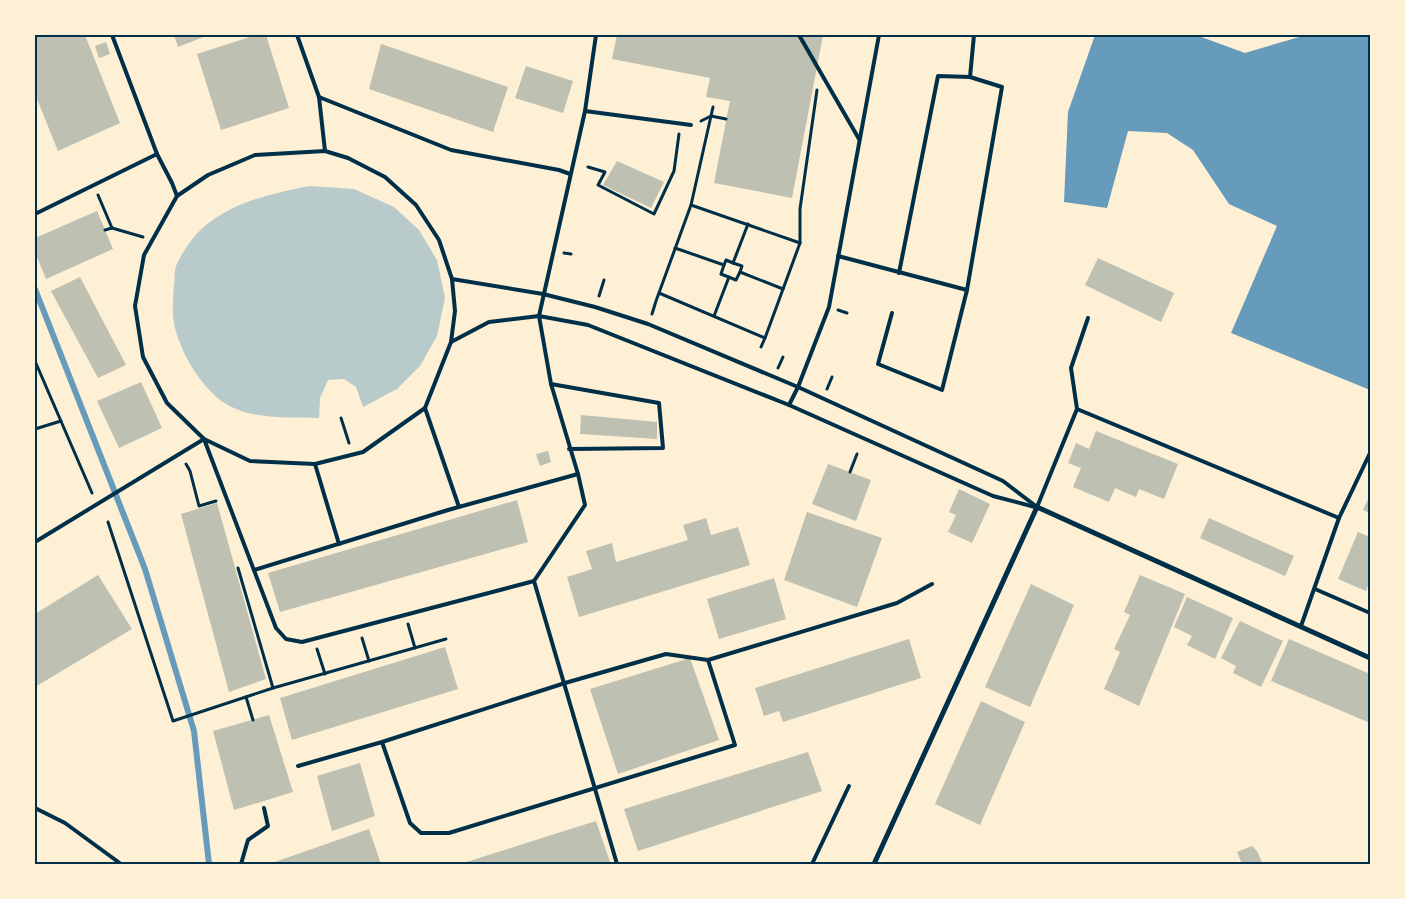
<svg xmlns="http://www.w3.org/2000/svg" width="1405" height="899" viewBox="0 0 1405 899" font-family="'IBM Plex Sans',sans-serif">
  <rect width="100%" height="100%" fill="#fdf0d5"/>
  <!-- green -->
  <path fill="#b9caca" d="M309,186l45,3 40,18 25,23 18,30 8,38 -8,38 -17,30 -23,23 -34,18 -7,-20 -12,-8 -16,1 -8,18 -1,20c-31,-1 -70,2 -96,-16 -23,-16 -44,-52 -49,-79 -2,-12 -1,-26 0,-38 1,-6 0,-13 2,-19 7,-16 20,-34 34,-44 29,-22 66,-29 99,-36z"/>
  <!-- water -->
  <path fill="#669bbc" d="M1095,35h101l49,18 61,-18h64v355l-139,-57 46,-107 -48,-22 -36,-54 -26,-17 -39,-2 -21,77 -43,-6 4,-90z"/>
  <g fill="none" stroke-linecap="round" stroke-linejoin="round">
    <!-- stream -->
    <path stroke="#669bbc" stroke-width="6" d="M35,289l110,280 49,162 15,133"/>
  </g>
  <!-- building -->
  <g fill="#bec0b2">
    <path d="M35,35h50l35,88 -62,28 -23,-57z"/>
    <path d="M174,35h35l-31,12z"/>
    <path d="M256,35h10l23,73 -68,22 -24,-76z"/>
    <path d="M617,35h206l-31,163 -78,-15 16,-82 -24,-4 4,-19 -98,-19z"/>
    <path d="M106,42l4,12 -11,4 -4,-12z"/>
    <path d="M381,44l127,43 -15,45 -124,-43z"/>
    <path d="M526,66l47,15 -10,32 -48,-15z"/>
    <path d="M617,161l47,21 -13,26 -48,-23z"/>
    <path d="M97,211l16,38 -67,30 -11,-27v-14z"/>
    <path d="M1098,258l76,35 -13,29 -76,-37z"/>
    <path d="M80,277l46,88 -28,13 -47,-87z"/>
    <path d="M141,382l21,46 -43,20 -22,-47z"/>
    <path d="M581,415l76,7v17l-77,-5z"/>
    <path d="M1096,431l82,33 -14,35 -25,-10 -3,8 -21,-9 -6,14 -36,-15 8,-19 -13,-5 8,-20 13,6z"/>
    <path d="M548,451l3,11 -11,4 -4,-12z"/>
    <path d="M828,464l43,16 -15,41 -44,-17z"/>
    <path d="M959,489l31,15 -18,39 -24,-11 8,-17 -7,-3z"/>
    <path d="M1370,495v18l-7,-3z"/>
    <path d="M517,500l11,42 -248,70 -12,-39z"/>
    <path d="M217,503l49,176 -37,13 -48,-178z"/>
    <path d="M807,512l75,26 -25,69 -73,-27z"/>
    <path d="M706,518l5,17 27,-8 12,38 -171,52 -12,-40 25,-8 -6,-18 26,-8 4,19 72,-22 -5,-15z"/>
    <path d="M1209,518l85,38 -9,20 -85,-38z"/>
    <path d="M1358,532l12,5v47l-1,-1 -3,8 -28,-12z"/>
    <path d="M98,575l34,54 -97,58v-73z"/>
    <path d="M1140,575l45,19 -46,112 -35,-17 16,-37 -6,-3 16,-34 -6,-3z"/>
    <path d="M774,578l12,41 -67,20 -12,-40z"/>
    <path d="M1031,584l43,21 -44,102 -45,-20z"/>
    <path d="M1187,597l46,21 -18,41 -28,-14 5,-9 -18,-9z"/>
    <path d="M1240,621l43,20 -22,46 -28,-14 3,-7 -15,-8z"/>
    <path d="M909,639l12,39 -138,44 -4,-11 -15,5 -9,-28z"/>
    <path d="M1289,639l81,35v49l-99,-42z"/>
    <path d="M445,647l13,42 -166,51 -12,-42z"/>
    <path d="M690,658l29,82 -101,34 -28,-85z"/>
    <path d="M981,701l44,21 -45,103 -45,-21z"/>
    <path d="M269,715l24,77 -59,18 -21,-79z"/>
    <path d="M808,752l14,39 -184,60 -14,-42z"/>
    <path d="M360,763l15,53 -43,15 -15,-55z"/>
    <path d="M596,821l14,41 -5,2h-145z"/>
    <path d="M369,829l12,35h-112z"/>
    <path d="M1252,846l5,5 6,13h-21l-5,-12z"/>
  </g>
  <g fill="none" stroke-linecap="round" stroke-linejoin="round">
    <!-- path -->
    <g stroke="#003049" stroke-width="3">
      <path d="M701,121l10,-5 15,3"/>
      <path d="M588,167l17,5 -7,13 56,29 20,-43 5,-37"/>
      <path d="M98,195l14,33"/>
      <path d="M691,205l22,-98"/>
      <path d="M105,230l7,-2 31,9"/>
      <path d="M800,243v-34l17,-119"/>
      <path d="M675,248l49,17 -3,9 15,6 4,-8 43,17"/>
      <path d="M564,253l7,1"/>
      <path d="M733,263l9,3 -2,6"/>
      <path d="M724,265l2,-5 7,3 15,-39"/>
      <path d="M599,296l5,-16"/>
      <path d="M838,310l9,3"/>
      <path d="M652,314l4,-13 35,-96 109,38 -35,95 -106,-45"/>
      <path d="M714,316l15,-39"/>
      <path d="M761,347l4,-9"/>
      <path d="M35,361l57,132"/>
      <path d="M778,368l5,-11"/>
      <path d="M827,389l5,-12"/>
      <path d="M341,418l8,25"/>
      <path d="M35,429l26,-8"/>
      <path d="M186,464l4,7 9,35 17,-5"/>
      <path d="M850,472l7,-18"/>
      <path d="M108,522l65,199 100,-33 -35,-120"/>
      <path d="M408,624l7,24"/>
      <path d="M362,638l7,23"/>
      <path d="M317,649l8,25"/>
      <path d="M273,688l173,-49"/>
      <path d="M246,697l7,23"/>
    </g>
    <!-- service -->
    <g stroke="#003049" stroke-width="4">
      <path d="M112,35l45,119 15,29 5,13"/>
      <path d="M297,35l22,62 6,54"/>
      <path d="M799,35l60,104"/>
      <path d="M319,97l132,53 108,20 11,4"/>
      <path d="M585,111l106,14"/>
      <path d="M35,214l122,-60"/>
      <path d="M838,256l129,34"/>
      <path d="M899,273l39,-197 32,1"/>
      <path d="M452,279l91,15 52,13 53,17 150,63 205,94 34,26"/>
      <path d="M892,313l-14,51 64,26 25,-100 35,-203 -32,-10 4,-42"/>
      <path d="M451,342l38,-20 50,-6 49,9 201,80 204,91 42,11"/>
      <path d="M551,384l108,19 4,45 -94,1"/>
      <path d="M789,405l9,-18 31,-80 50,-272"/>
      <path d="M425,408l34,99"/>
      <path d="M1077,409l262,109"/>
      <path d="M204,439l46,22 65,3 48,-12 62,-44 26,-66 4,-31 -3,-32 -13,-39 -23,-35 -31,-28 -37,-19 -23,-7 -70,4 -47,20 -31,21 -33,59 -9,51 8,51 24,46 37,36 72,189 10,11 16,3 232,-61 51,-76 -7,-31 -27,-90 -12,-68 46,-205 11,-76"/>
      <path d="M315,464l24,80"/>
      <path d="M1037,507l40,-98 -6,-41 17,-50"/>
      <path d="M35,542l169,-103"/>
      <path d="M254,570l194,-60 130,-36"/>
      <path d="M534,581l83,283"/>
      <path d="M1315,589l55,24"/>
      <path d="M1301,626l38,-108 31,-65"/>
      <path d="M708,660l189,-57 35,-19"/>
      <path d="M298,766l84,-24 183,-59 101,-29 42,6 27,85 -286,88h-28l-11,-10 -28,-81"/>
      <path d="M35,808l30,15 56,41"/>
      <path d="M241,864l7,-24 20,-14 -4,-18"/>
      <path d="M812,864l37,-78"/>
    </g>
    <!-- minor -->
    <path stroke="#003049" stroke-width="5" d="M874,864l163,-357 333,151"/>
  </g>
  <!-- border -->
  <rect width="1405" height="899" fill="none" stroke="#fdf0d5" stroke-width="72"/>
  <rect x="36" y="36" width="1333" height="827" fill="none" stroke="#003049" stroke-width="2"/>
</svg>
